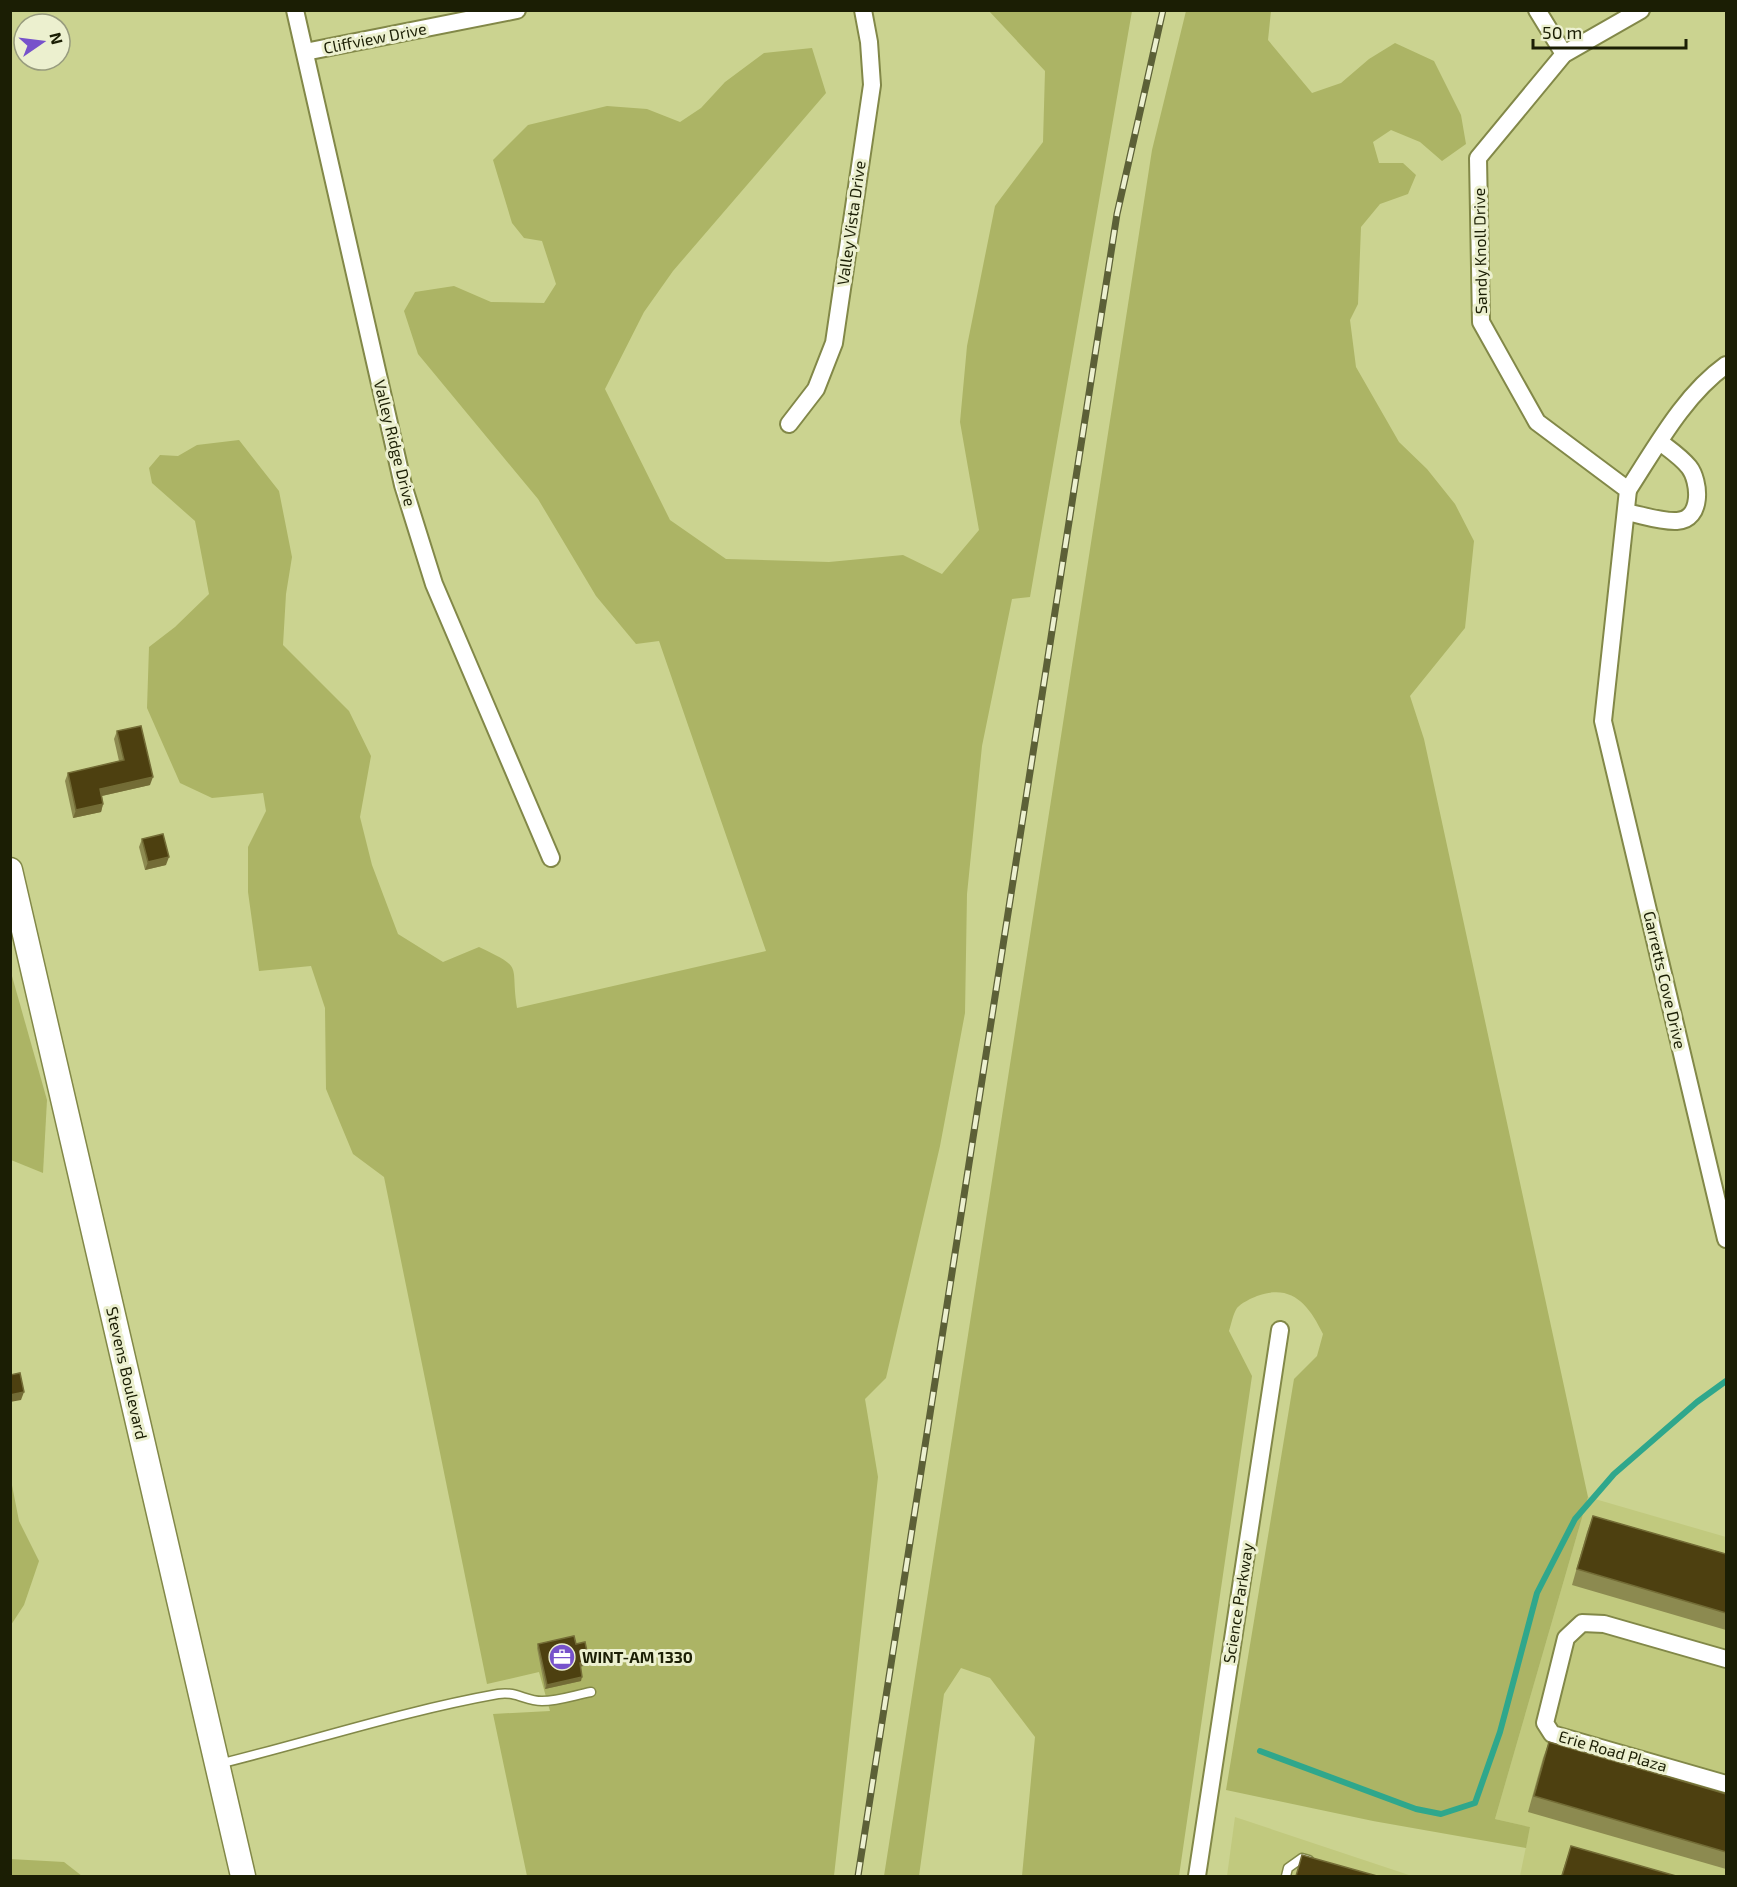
<svg xmlns="http://www.w3.org/2000/svg" width="1737" height="1887" viewBox="0 0 1737 1887" font-family="'Exo 2',sans-serif">
  <rect width="100%" height="100%" fill="#cbd390"/>
  <!-- built -->
  <g fill="#c1c97e">
    <path d="M1588,1497l138,40v339h-206l10,-49 -35,-8z"/>
    <path d="M1235,1817l177,59h-185z"/>
  </g>
  <!-- green -->
  <g fill="#acb465">
    <path d="M989,11h143l-102,586 -18,2 -30,147 -15,148 -2,119 -25,133 -54,232 -21,21 13,78 -44,399h-307l-34,-162 57,-3 -11,-39 -52,12 -103,-507 -31,-23 -27,-65 -1,-81 -14,-42 -52,5 -11,-79v-45l18,-36 -3,-18 -51,5 -32,-15 -33,-75 2,-61 26,-20 34,-33 -14,-73 -43,-38 -3,-15 11,-13 18,1 19,-11 42,-5 40,51 13,66 -6,37 -3,51 66,66 22,45 -11,61 12,48 26,69 45,28 36,-15c46,22 31,16 38,61l249,-57 -107,-310 -23,3 -40,-48 -58,-97 -120,-145 -14,-43 11,-19 39,-6 37,16 53,1 12,-19 -14,-43 -18,-3 -12,-15 -19,-63 35,-35 79,-19 40,3 33,13 21,-14 24,-26 39,-29 48,-5 14,45 -153,178 -29,41 -39,77 65,131 56,39 103,3 74,-7 39,19 37,-44 -19,-108 7,-76 28,-140 48,-64 2,-71z"/>
    <path d="M1186,11h85l-3,29 44,53 29,-10 28,-24 26,-16 39,18 27,54 5,29 -24,17 -22,-19 -29,-12 -18,12 6,21h24l13,12 -8,19 -28,10 -19,23 -3,77 -8,16 6,47 43,75 28,27 28,35 19,37 -9,87 -55,68 14,43 164,758 -93,322 35,8 -4,21 -153,-27 -147,-31 68,-411 23,-23 6,-22c-14,-29 -31,-51 -66,-38 -5,2 -16,7 -20,12 -4,6 -6,17 -8,23l23,45 -73,500h-157l13,-139 -45,-59 -29,-10 -17,26 -25,182h-35l268,-1726z"/>
    <path d="M10,969l37,131 -4,73 -32,-13z"/>
    <path d="M10,1475l9,46 20,40 -15,44 -13,20z"/>
    <path d="M10,1859l54,3 18,14h-71z"/>
  </g>
  <g fill="none" stroke-linecap="round" stroke-linejoin="round">
    <!-- stream -->
    <path stroke="#2fa78c" stroke-width="6" d="M1260,1751l156,58 25,5 34,-11 25,-71 37,-139 38,-74 39,-45 83,-72 29,-21"/>
    <defs>
      <g id="lane">
        <path d="M219,1764c93,-23 184,-53 279,-70 19,-3 27,7 44,7 16,0 33,-6 49,-9"/>
        <path d="M1286,1876l2,-8 14,-10 7,2"/>
      </g>
      <g id="street">
        <path d="M295,10l108,475 31,99 117,274"/>
        <path d="M1537,10l27,44"/>
        <path d="M1641,10l-77,44 -86,104 3,164 56,100 91,68 -25,231 123,518"/>
        <path d="M305,52l212,-42"/>
        <path d="M789,424l27,-35 18,-46 38,-258 -3,-43 -6,-32"/>
        <path d="M1628,490c28,-43 56,-95 98,-125"/>
        <path d="M1626,512c16,3 35,10 51,9 26,-1 23,-40 12,-54 -8,-10 -20,-18 -29,-25"/>
        <path d="M1726,1659l-122,-35 -22,-1 -16,15 -21,85 7,11 174,50"/>
        <path d="M1197,1876l83,-546"/>
      </g>
      <path id="secondary" d="M10,870l233,1006"/>
    </defs>
    <!-- lane casing -->
    <use href="#lane" stroke="#828848" stroke-width="11"/>
    <!-- street casing -->
    <use href="#street" stroke="#828848" stroke-width="20"/>
    <!-- secondary casing -->
    <use href="#secondary" stroke="#828848" stroke-width="27"/>
    <!-- lane -->
    <use href="#lane" stroke="#fff" stroke-width="8"/>
    <!-- street -->
    <use href="#street" stroke="#fff" stroke-width="16"/>
    <!-- secondary -->
    <use href="#secondary" stroke="#fff" stroke-width="24"/>
    <defs>
      <path id="rail" d="M858,1876l259,-1662 46,-204"/>
    </defs>
    <!-- rail casing -->
    <use href="#rail" stroke="#5c6037" stroke-width="7"/>
    <!-- rail -->
    <use href="#rail" stroke="#ecf0cf" stroke-width="4.5" stroke-dasharray="14" stroke-linecap="butt"/>
  </g>
  <!-- wall -->
  <g fill="#8c8a50">
    <path d="M117,731l33,54 -48,11 1,8 -2,8 -28,6 -8,-37 3,-8 51,-12 -5,-22z"/>
    <path d="M142,839l24,26 -21,5 -6,-23z"/>
    <path d="M1593,1516l133,38v76l-154,-45 15,-53z"/>
    <path d="M538,1644h38l11,21 -7,2 1,14 -36,8 -8,-41z"/>
    <path d="M1549,1742l177,52v75l-198,-57 15,-54z"/>
    <path d="M1571,1846l105,30h-115z"/>
  </g>
  <!-- shaded-wall -->
  <g fill="#736c36">
    <path d="M153,777l-3,8 -53,12 3,-8z"/>
    <path d="M103,804l-2,8 -28,6 3,-8z"/>
    <path d="M169,857l-3,8 -21,5 3,-8z"/>
    <path d="M24,1392l-3,8 -11,2v-7z"/>
    <path d="M589,1661l-2,4 -9,2 2,-4z"/>
    <path d="M582,1677l-1,4 -36,8 2,-4z"/>
  </g>
  <!-- building -->
  <g fill="#4d4010" stroke="#736c36" stroke-width="1.5">
    <path d="M141,726l12,51 -53,12 3,15 -27,6 -8,-37 56,-13 -7,-29z"/>
    <path d="M163,834l6,23 -21,5 -6,-23z"/>
    <path d="M20,1373l4,19 -14,3v-20z"/>
    <path d="M1593,1516l133,38v59l-149,-44z"/>
    <path d="M574,1636l2,8 9,-2 4,19 -9,2 2,14 -35,8 -9,-41z"/>
    <path d="M1549,1742l177,52v58l-192,-56z"/>
    <path d="M1571,1846l105,30h-114z"/>
    <path d="M1302,1855l75,21h-81z"/>
  </g>
  <!-- icons -->
  <defs>
    <symbol id="office-disc" viewBox="-11 -11 22 22"><circle r="9.5" fill="#7752cb" stroke="#ecf0cf"/><path d="M-6-3h4V-5.5h4V-3h4V5H-6ZM-1-4.5V-3h2v-1.5ZM-6 0V1H6V0Z" fill="#fff"/></symbol>
  </defs>
  <g fill-rule="evenodd">
    <use href="#office-disc" x="547" y="1642" width="30" height="30"/>
  </g>
  <g text-anchor="middle" stroke-width="6" stroke-linejoin="round" paint-order="stroke">
    <!-- street labels -->
    <g font-size="16" fill="#1b1e04" stroke="#ecf0cf">
      <text transform="translate(375 38) rotate(-11)" y="6">Cliffview Drive</text>
      <text transform="translate(851 223) rotate(-82)" y="6">Valley Vista Drive</text>
      <text transform="translate(1480 251) rotate(-91)" y="6">Sandy Knoll Drive</text>
      <text transform="translate(395 443) rotate(76)" y="6">Valley Ridge Drive</text>
      <text transform="translate(1665 980) rotate(77)" y="6">Garretts Cove Drive</text>
      <text transform="translate(127 1373) rotate(77)" y="6">Stevens Boulevard</text>
      <text transform="translate(1238 1603) rotate(-81)" y="6">Science Parkway</text>
      <text transform="translate(1613 1751) rotate(16)" y="6">Erie Road Plaza</text>
    </g>
    <!-- poi labels -->
    <g font-size="16" font-weight="bold" fill="#1b1e04" stroke="#ecf0cf" text-anchor="start">
      <text x="582" y="1663">WINT-AM 1330</text>
    </g>
  </g>
  <!-- border -->
  <rect width="1737" height="1887" fill="none" stroke="#1b1e04" stroke-width="24"/>
  <!-- north arrow -->
  <g transform="translate(42 42) rotate(76)"><circle r="28" fill="#ecf0cf" stroke="#989c7e" stroke-width="1.5"/>
  <path d="M0-4.5L10 22L0 15L-10 22Z" fill="#7752cb"/>
  <text y="-9" font-size="16" font-weight="bold" text-anchor="middle" fill="#1b1e04">N</text>
  </g>
  <!-- scale -->
  <path d="M1533 39v9h153v-9" fill="none" stroke="#1b1e04" stroke-width="3"/>
  <text x="1542" y="39" font-size="18" fill="#1b1e04" stroke="#ecf0cf" stroke-width="4.5" paint-order="stroke">50 m</text>
</svg>
